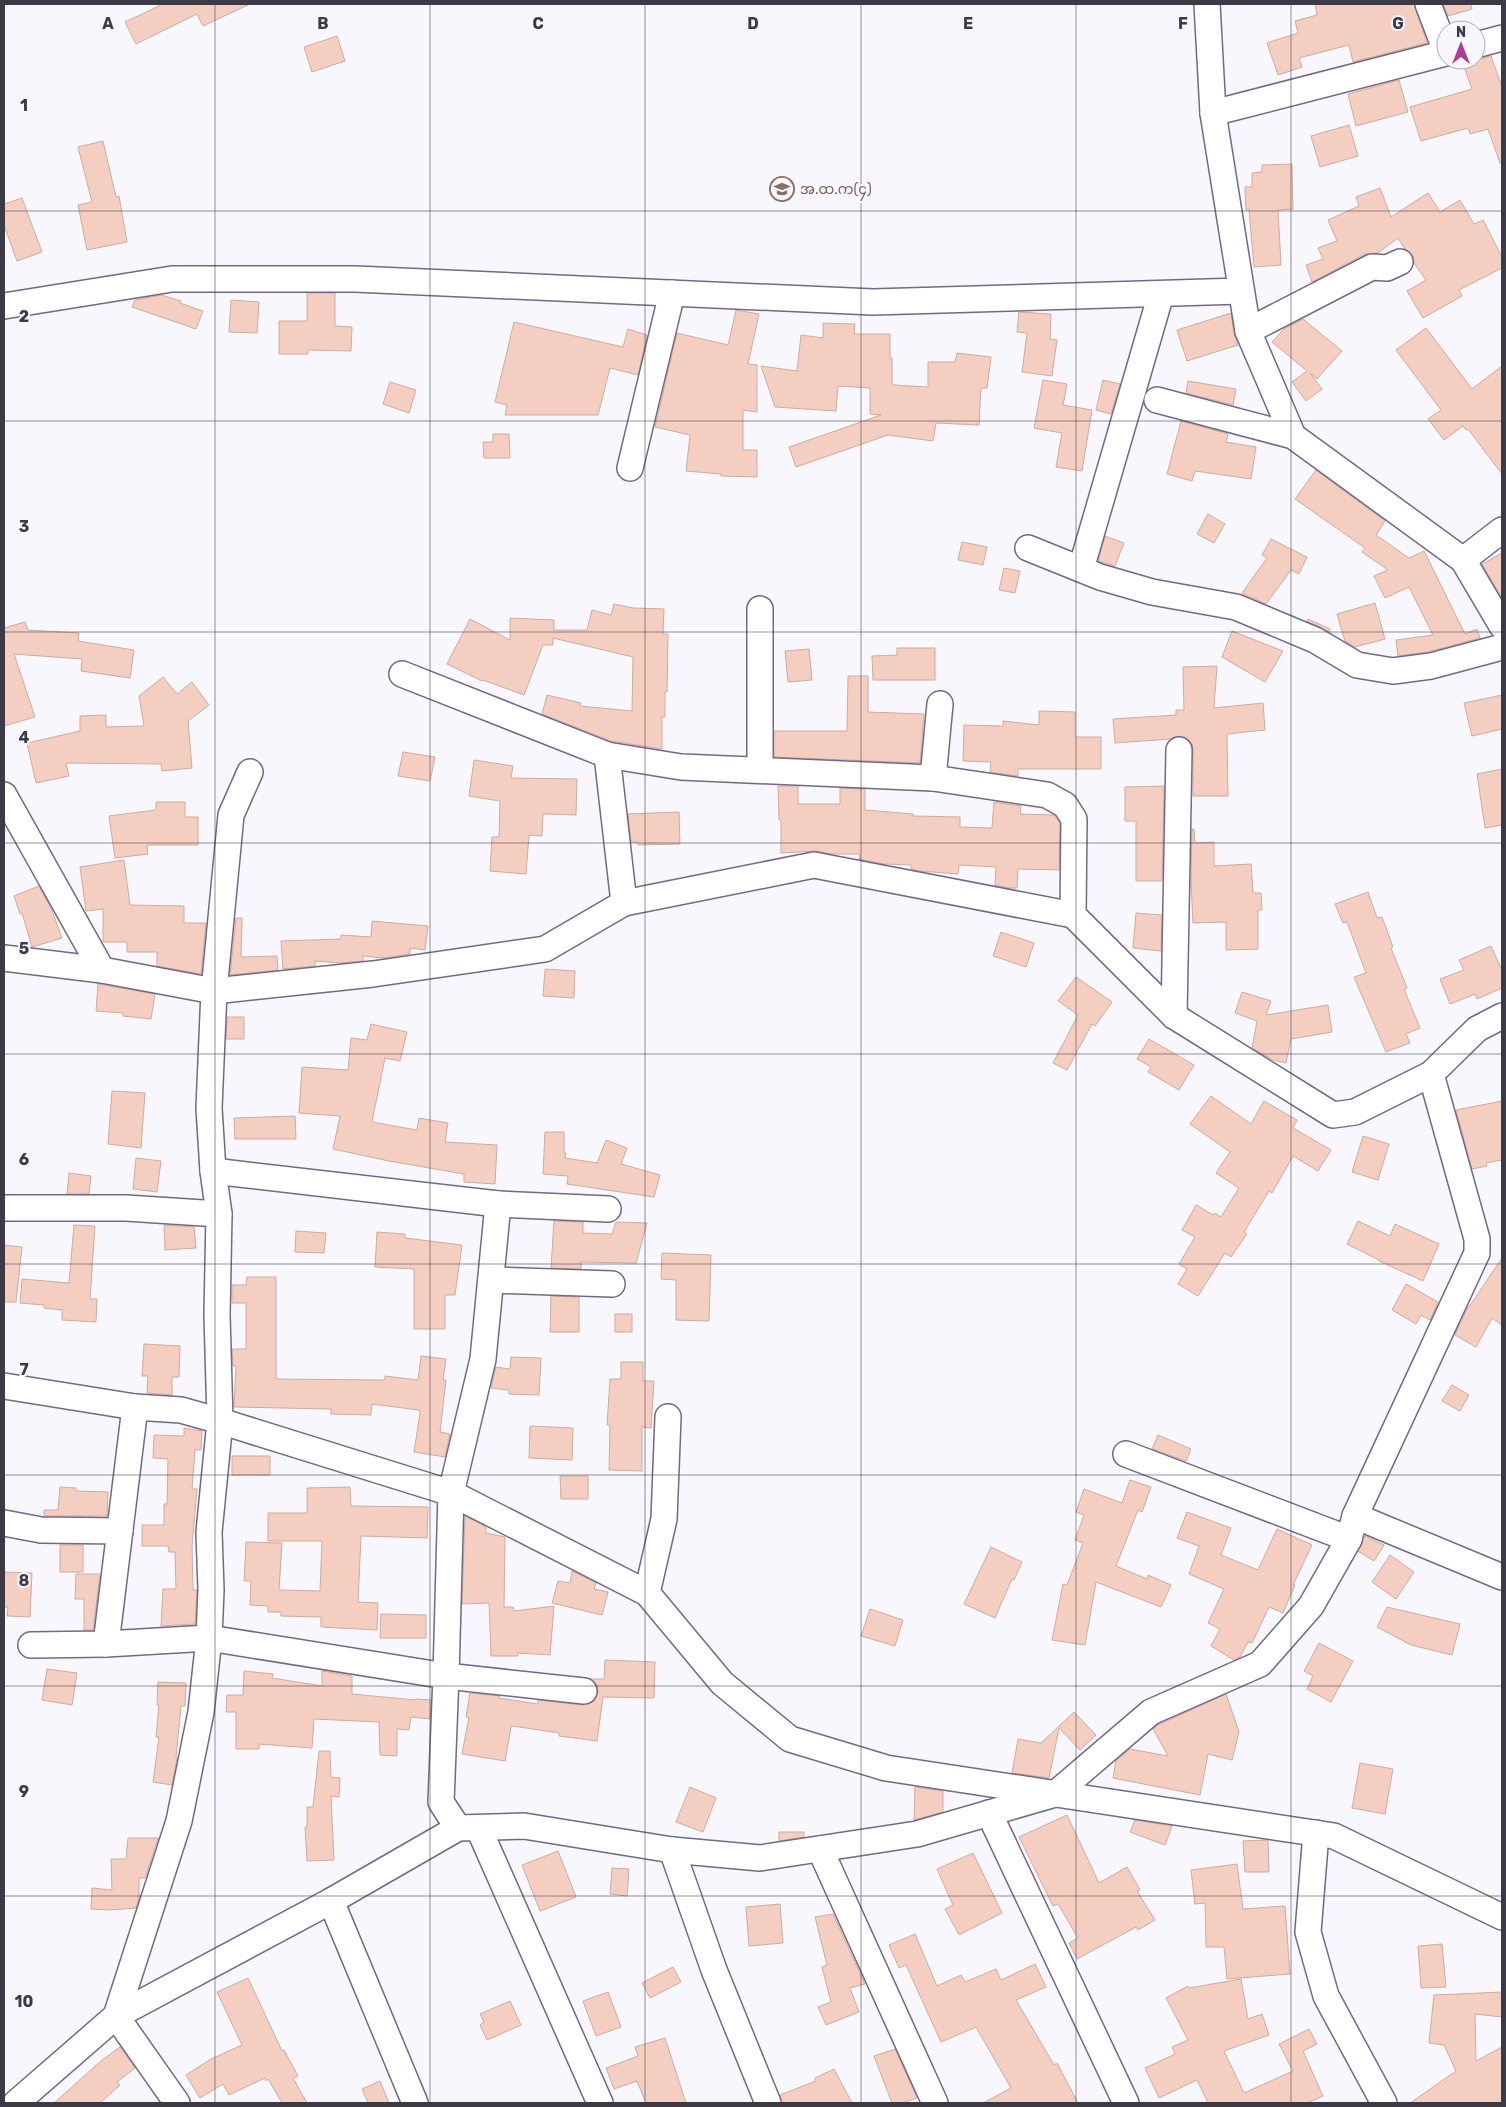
<svg xmlns="http://www.w3.org/2000/svg" width="1506" height="2107" viewBox="0 0 1506 2107" font-family="Rubik,'Noto Sans Myanmar',sans-serif">
  <rect width="100%" height="100%" fill="#f9f7fe"/>
  <!-- building -->
  <g fill="#f4cec0" stroke="#d0ab9e">
    <path d="M163,4h87l-47,22 -6,-12 -61,30 -11,-22z"/>
    <path d="M1315,4h99l13,39 -74,19 -4,-17 -50,13 3,9 -24,8 -11,-32 31,-10 -3,-12 22,-6z"/>
    <path d="M1443,4h28l1,5 -24,7z"/>
    <path d="M337,36l8,25 -33,11 -8,-25z"/>
    <path d="M1491,56l11,31v76h-2l-12,-34 -18,5 -2,-6 -47,13 -11,-34 62,-18 -9,-25z"/>
    <path d="M1399,80l9,32 -52,14 -8,-32z"/>
    <path d="M1349,125l9,31 -38,11 -9,-31z"/>
    <path d="M103,141l13,56 3,-1 8,46 -40,8 -9,-45 14,-3 -14,-55z"/>
    <path d="M1292,164l1,45 -15,1 3,55 -27,2 -5,-57h-3l-1,-23h7v-14l10,-1v-7z"/>
    <path d="M1380,188l11,29 37,-24 12,19 20,-12 14,24 9,-4 19,37v11l-43,22 3,6 -39,22 -16,-27 19,-11 -12,-17 -1,-7 -8,-7 -7,-11 -20,15 -13,1 -53,28 -6,-17 17,-6 -5,-11 19,-7 -9,-21 31,-14 -3,-9z"/>
    <path d="M22,198l20,54 -25,9 -13,-36v-21z"/>
    <path d="M307,293h28v33l17,1 -1,24 -43,-1v4h-29v-33h28z"/>
    <path d="M161,295l20,6 -1,2 23,8 -7,18 -64,-22 3,-7z"/>
    <path d="M231,300l28,2 -2,31 -28,-1z"/>
    <path d="M736,310l23,4 -11,50 9,1v47l-14,-2v40h14v27l-36,-1v-2l-35,-3 4,-36 -35,-8 22,-94 51,12z"/>
    <path d="M1019,312l32,2 -1,25 7,1 -5,36 -30,-4 5,-39 -10,-1z"/>
    <path d="M1231,313l3,21 4,11 -51,16 -10,-31z"/>
    <path d="M1303,319l39,32 -25,28 -7,-6 12,16 -16,12 -14,-19 15,-11 -35,-29 12,-13z"/>
    <path d="M514,322l109,25 5,-18 19,6 -9,40 -28,-7 -12,47h-93l2,-10 -12,-3z"/>
    <path d="M823,323l32,1 -1,10h36v24h2v25l2,2 34,2v-25h27l2,-9 34,4 -4,31h-6l-2,37 -43,-2 -3,18 -45,-6 -92,32 -7,-20 92,-32 -11,-1v-26l-32,-2 -2,25 -61,-4 -14,-41 36,5 4,-36 22,3z"/>
    <path d="M1426,328l46,61 30,-23v108l-34,-45 -2,1 -3,-4 -19,14 -16,-21 13,-9 -45,-60z"/>
    <path d="M1043,380l24,4 -4,21 29,5 -10,61 -26,-4 6,-34 -28,-5z"/>
    <path d="M1103,380l17,4 -9,30 -15,-4z"/>
    <path d="M1188,381l48,8 -3,16 -47,-12z"/>
    <path d="M390,382l26,8 -7,23 -26,-9z"/>
    <path d="M1181,421l47,13 -2,8 30,5 -5,32 -56,-8 -3,10 -25,-7z"/>
    <path d="M493,434h16l1,24h-26l-1,-16h10z"/>
    <path d="M1316,470l69,51 -9,14 33,23 15,-7 41,83 12,-5 3,9 -52,14 -30,4 -2,-16 37,-5 -24,-48 -24,11 -11,-22 14,-6 -26,-18 3,-4 -70,-49z"/>
    <path d="M1208,514l17,10 -11,19 -17,-9z"/>
    <path d="M1105,536l19,7 -9,23 -17,-5z"/>
    <path d="M1271,539l36,18 -8,17 -8,-4 -25,34 -24,-11 25,-35 -5,-3z"/>
    <path d="M962,542l25,5 -4,18 -25,-5z"/>
    <path d="M1502,553v45l-20,-34z"/>
    <path d="M1004,568l16,3 -5,22 -16,-3z"/>
    <path d="M1375,603l10,36 -30,8 -10,-6 -8,-27z"/>
    <path d="M614,604l19,4 31,1 -1,25h5l-1,58h-2v25h-3v32l-51,-8 -69,-27 5,-19 34,8 -1,3 52,5 1,-54 -80,-19v7h-10l-19,50 -41,-15 -1,1 -35,-17 23,-45 40,21v-22l44,2v10h33l5,-20 19,5z"/>
    <path d="M1308,619l22,10 -1,3 -22,-11z"/>
    <path d="M25,622l3,8 51,3 -1,8 56,9 -4,28 -49,-7 1,-12 -68,-5 21,63 -31,9v-98z"/>
    <path d="M1232,631l51,20 -18,31 -43,-25z"/>
    <path d="M897,648h38v32h-62l-1,-24 25,-1z"/>
    <path d="M809,649l3,31 -24,2 -3,-31z"/>
    <path d="M1217,666l-3,42 49,-5 2,27 -38,4 1,62h-35v-46l-1,-6 -5,-6 -8,-2 -9,3 -55,4 -2,-24 63,-4v-5h8l-1,-43z"/>
    <path d="M848,676h20v36l56,2 -4,49 -146,-6v-26h73z"/>
    <path d="M163,677l14,17 15,-12 17,23 -21,16 4,47 -30,3 -1,-7 -95,-1 3,13 -33,7 -9,-40 53,-12v-15l26,-1v12l38,-1 -5,-30z"/>
    <path d="M1502,695v34l-30,7 -8,-33z"/>
    <path d="M1039,711l36,1v25h26v32h-83v7l-28,-4 1,-10 -28,-1 1,-36 39,1v-5l36,4z"/>
    <path d="M403,752l32,5 -5,24 -32,-5z"/>
    <path d="M474,760l39,6 -2,12 66,1 -1,36 -33,-1 -1,22 -13,-1 -3,39 -36,-3 2,-34h7l1,-36 -31,-5z"/>
    <path d="M1502,769v56l-17,3 -8,-54z"/>
    <path d="M778,786h20v18h42v-16l25,1v21l48,4v2l47,1v10l32,1 2,-26 27,4 -1,8 34,1 6,8 -1,47 -41,-1 -1,19h-8l-14,-3 1,-18 -37,-2 -1,9 -39,-3 -8,-2v-4l-27,-1 -25,-5 1,-5h-29l-15,-3 -35,2v-33h-2z"/>
    <path d="M1164,786l-2,95h-26v-60h-11v-34z"/>
    <path d="M156,802h29v15h13v28h-51l1,9 -33,4 -6,-42 47,-6z"/>
    <path d="M679,812l1,32 -42,1v-3h-7l-3,-28z"/>
    <path d="M1192,829h2l1,14 19,-1v24l37,-2 2,29h8l1,17h-4v39l-32,1v-28l-33,1 -2,-42z"/>
    <path d="M124,860l6,45 54,1v17h22l-5,51 -44,-8v-14h-30v-10h-24v-33l-17,2 -6,-44z"/>
    <path d="M39,886l12,22 11,30 -30,9 -10,-34 -2,1 -6,-18z"/>
    <path d="M1368,892l9,26 5,-1 11,30 -2,1 16,40 -3,1 16,39 -14,6 4,9 -24,9 -32,-75 12,-4 -19,-51 -4,1 -8,-19z"/>
    <path d="M1136,913l26,2 -1,36 -28,-3z"/>
    <path d="M236,918h6l-1,39 36,-1 1,14 -48,5z"/>
    <path d="M372,921l56,5 -3,24 -15,-2v6l-27,4 -20,-2v5l-22,2 -26,-2v5l-32,3 -2,-28 60,-2v-4l30,2z"/>
    <path d="M1001,932l33,11 -8,24 -33,-11z"/>
    <path d="M1491,946l11,24v18l-25,11 -2,-5 -25,10 -10,-25 24,-9 -5,-10z"/>
    <path d="M545,969l30,2 -1,27 -31,-2z"/>
    <path d="M1076,977l36,25 -17,24 -3,-2 -25,46 -14,-7 25,-48 -20,-14z"/>
    <path d="M98,984l57,10 -4,25 -28,-3v-3l-27,-2z"/>
    <path d="M1242,992l29,9 -5,14 62,-10 4,27 -41,7 -5,24 -13,-3 -21,-12 5,-27 -22,-8z"/>
    <path d="M227,1017h17v22h-18z"/>
    <path d="M371,1024l36,8 -7,29 -15,-3 -13,64 45,8 2,-12 29,5 -3,19 52,3 -2,39 -31,-2v-8l-75,-13 -56,-12 7,-33 -41,-3 3,-46 46,3 3,-32 16,2z"/>
    <path d="M1149,1039l45,26 -15,25 -31,-18 3,-5 -14,-8z"/>
    <path d="M112,1091l33,2 -4,55 -33,-4z"/>
    <path d="M1211,1096l40,28 13,-23 33,19 -4,8 38,22 -13,21 -25,-15 -21,37 -3,-2 -25,41 3,2 -16,23 -6,-4 -27,43 -20,-12 9,-15 -8,-5 16,-27 -13,-7 14,-25 17,10 2,-2 6,4 18,-29 -23,-15 14,-21 -40,-28z"/>
    <path d="M1502,1101v59l-16,3 1,3 -15,3 -16,-59z"/>
    <path d="M295,1116l1,23h-61l-1,-21z"/>
    <path d="M545,1132h19v21h2l-1,5 32,5 9,-23 21,8 -6,16 39,11 -6,22 -87,-13 1,-8 -25,-2z"/>
    <path d="M1363,1136l26,8 -11,36 -26,-8z"/>
    <path d="M136,1158l25,3 -4,31 -24,-3z"/>
    <path d="M69,1173l22,3 -2,18h-22z"/>
    <path d="M554,1221l29,1v11l29,1 4,-12 31,1 -11,40 -55,-1v7l-30,-1z"/>
    <path d="M1358,1221l32,15 5,-12 44,20 -16,37 -44,-20v-1l-32,-16z"/>
    <path d="M74,1225l21,1 -5,73h7l-1,23 -34,-2v-10l-18,-2v-3l-24,-2 2,-24 47,4z"/>
    <path d="M164,1225l30,2 2,21 -31,2z"/>
    <path d="M296,1231l30,2 -2,20 -29,-1z"/>
    <path d="M377,1232l28,2v4l57,7 -7,50h-10v34h-31v-60l-39,-2z"/>
    <path d="M4,1245l18,2 -6,55h-12z"/>
    <path d="M662,1253l49,2 -2,66 -33,-1v-40l-15,-1z"/>
    <path d="M1502,1258v67l-10,-7 -16,29 -21,-12 13,-28h1z"/>
    <path d="M247,1277h29v102l109,1v-4l33,4 3,-24 25,3 -3,21h3l-6,52 10,2 -5,23 -31,-5 6,-39 -1,-3 -47,-6 -1,11 -40,-1v-5l-97,-2 2,-41h-3l-1,-17h14v-46h-14v-18h14z"/>
    <path d="M1406,1284l32,18 -8,18 -9,-5 -5,9 -24,-14z"/>
    <path d="M551,1296l28,1v35h-29z"/>
    <rect x="615" y="1314" width="17" height="18"/>
    <path d="M144,1344l36,2 -1,31h-7v18l-25,-2 1,-17h-6z"/>
    <path d="M511,1357l30,1 -2,37 -30,-1v-4l-18,-2 5,-21 14,2z"/>
    <path d="M621,1362h22v19h11l-3,47 -9,-1v44l-33,-1 1,-45h-3l3,-46h11z"/>
    <path d="M1452,1385l17,10 -9,16 -18,-10z"/>
    <path d="M530,1426l43,2 -1,32 -43,-2z"/>
    <path d="M184,1428l18,3 -1,19h-6l-3,39h5l-5,57 1,44h4l-2,34 -34,2 2,-37h13l-1,-37h-6l-1,-6h-26v-21h22v-21h3l1,-45 -15,-1 1,-23 30,1z"/>
    <path d="M1158,1435l33,14 -5,12 -34,-12z"/>
    <rect x="232" y="1456" width="38" height="19"/>
    <path d="M560,1476h28v23h-27z"/>
    <path d="M1130,1480l21,7 -9,25 -4,-2 -22,56 31,13 1,-4 23,10 -10,22 -65,-25 -11,63 -33,-5 11,-56 4,1 16,-42 -8,-3 9,-25 -8,-3 8,-23 38,14z"/>
    <path d="M60,1487l16,1v3l32,1 -1,24h-63v-6h14z"/>
    <path d="M350,1487l1,19 77,1 -1,31 -66,-2 -3,66 20,1 -1,27 -56,-3v-10l-40,-1v-4h-13v-6l-18,-1 1,-24h-7l2,-39 36,1 -3,47 41,1 2,-50h-54v-28h39v-25z"/>
    <path d="M1187,1512l44,16 -10,27 37,15 19,-41 35,16 -19,40h2l-12,28 -14,-6 -17,36 -4,-1 -8,15 -6,3 -23,-14 9,-17 -12,-6 16,-34 -35,-15 10,-28 -22,-8z"/>
    <path d="M465,1516l21,11v6l19,4 -1,70h9l1,4 40,-5 -4,49 -32,-2v3h-27l-2,-53 -27,1z"/>
    <path d="M1365,1536l19,9 -10,16 -16,-10z"/>
    <rect x="60" y="1545" width="23" height="27"/>
    <path d="M991,1547l31,15 -8,18 -2,-1 -17,39 -31,-14z"/>
    <path d="M1390,1555l24,17 -18,27 -24,-17z"/>
    <path d="M572,1571l24,12 -2,6 14,3 -6,23 -50,-12 6,-22 12,2z"/>
    <path d="M4,1572l28,1 -2,44 -23,-1 1,-9h-4z"/>
    <path d="M76,1574h24l-7,56h-9v-31h-9z"/>
    <path d="M1387,1607l73,17 -8,31 -41,-10 -34,-18z"/>
    <path d="M870,1609l33,11 -8,26 -34,-10z"/>
    <path d="M381,1614l45,1v23h-46z"/>
    <path d="M1319,1643l34,18 -22,41 -24,-13 6,-13 -9,-5z"/>
    <path d="M605,1660l50,2 -1,36 -51,-1 -6,44 -38,-5v-3l-46,-7 -2,1 -6,34 -43,-7 7,-37h-3l4,-24 30,3 -1,2 39,6v-4l44,5 7,-1 6,-4 3,-8 -1,-7 -6,-6h13z"/>
    <path d="M47,1669l30,4 -5,32 -30,-5z"/>
    <path d="M244,1671l29,3 -1,4 50,8v-15l30,5v18l64,6v-1l15,1 -1,19 -19,-2 -2,13 -12,-1v27l-17,-1 -1,-33 -65,-3 -2,29 -53,-4v5h-23v-37h-10l1,-17h16z"/>
    <path d="M158,1682l28,1 -1,23h-4l-5,51 1,1 -5,27 -19,-3 6,-45h-3l3,-32h-2z"/>
    <path d="M1226,1694l13,38 -7,28 -24,-6 -8,41 -87,-17 3,-17 14,-12 38,7 -15,-27 5,-4z"/>
    <path d="M1074,1712l22,23 -16,15 -21,-22 -10,50 -37,-5 6,-34 23,4z"/>
    <path d="M319,1751h11l1,26 9,1 -1,19 -8,-1 3,64 -27,1 -2,-34h2v-20h6z"/>
    <path d="M1360,1763l33,6 -8,45 -33,-6z"/>
    <path d="M690,1787l26,11 -13,34 -27,-10z"/>
    <path d="M915,1787l28,4v21l-29,8z"/>
    <path d="M1067,1815l32,68 28,-16 13,23 -3,1 18,29 -17,10 -2,-3 -59,32 -8,-16 9,-5 -20,-34 -5,2 -34,-69z"/>
    <path d="M1135,1820l37,6 -7,19 -35,-13z"/>
    <path d="M779,1832h25v5l-25,4z"/>
    <path d="M128,1838h30l-13,40h-6v20l-3,10 -27,2 -18,-1 1,-21 20,2 -1,-31h15z"/>
    <path d="M1268,1840l1,32h-24l-2,-31z"/>
    <path d="M558,1851l18,46 -36,14 -18,-46z"/>
    <path d="M973,1853l29,60 -43,22 -14,-26 8,-4 -16,-36z"/>
    <path d="M1237,1864l6,45 42,-3 5,68 -63,5 -3,-32h-18l-1,-44 -10,1 -4,-34z"/>
    <path d="M612,1868l17,1 -2,27 -17,-2z"/>
    <path d="M780,1904l3,39 -34,3 -3,-39z"/>
    <path d="M833,1914l32,70 -15,4 9,24 -33,13 -8,-18 13,-5 -9,-35 5,-2 -12,-48z"/>
    <path d="M915,1934l22,52 24,-11 4,7 31,-13 5,11 34,-16 11,23 -30,13 38,65 3,-2 21,40h-95l28,-15 -35,-61 -35,15 -35,-77 -7,3 -10,-23z"/>
    <path d="M1442,1944l4,43 -25,1 -3,-42z"/>
    <path d="M673,1967l8,15 -31,16 -8,-15z"/>
    <path d="M248,1978l34,73 2,-1 14,26 -5,2 14,25h-25l-14,-24 -2,2 -1,-3 -36,17 -6,-11 -23,14 -14,-23 25,-16 31,-14 -25,-53z"/>
    <path d="M1241,1979l7,40 14,-5 7,21 -45,16 20,42 49,-22 -14,-27 30,-15 8,15 -14,7 20,45 -16,7h-99l-11,-23 -38,18 -14,-30 30,-14 -3,-7 16,-7 -22,-42 22,-12 1,2z"/>
    <path d="M608,1992l13,35 -25,9 -13,-35z"/>
    <path d="M1502,1992v25l-27,-3 1,47 26,-14v56h-92l46,-32 -12,-26 -15,-2 5,-48z"/>
    <path d="M510,2001l11,24 -34,15 -7,-15 4,-3 -4,-8z"/>
    <path d="M665,2038l21,65h-40l-9,-22 -23,8 -8,-21 32,-12 -3,-9z"/>
    <path d="M120,2047l15,21 -18,14 3,3 -20,18h-46l48,-43z"/>
    <path d="M895,2049l22,49 -15,5h-10l-18,-47z"/>
    <path d="M834,2069l18,34h-70l-2,-8 36,-14 -1,-3z"/>
    <path d="M380,2081l9,22h-21l-6,-14z"/>
  </g>
  <g fill="none" stroke-linecap="round" stroke-linejoin="round">
    <defs>
      <g id="minor">
        <path d="M1207,4l6,109 35,218 45,105 170,124 39,66"/>
        <path d="M1428,4l18,47"/>
        <path d="M1476,45l26,-7"/>
        <path d="M1213,113l233,-60"/>
        <path d="M4,306l168,-27h183l518,23 368,-11"/>
        <path d="M1248,331l124,-64 15,1 13,-6"/>
        <path d="M1157,400l136,36"/>
        <path d="M630,468l42,-175"/>
        <path d="M1028,548l72,29 52,15 84,15 79,33 42,25 36,6 38,-5 71,-19"/>
        <path d="M1463,560l39,-30"/>
        <path d="M1081,569l80,-275"/>
        <path d="M402,674l205,81 74,12 252,11 114,17 18,10 9,14 -1,96"/>
        <path d="M607,755l17,148"/>
        <path d="M760,770v-161"/>
        <path d="M933,778l7,-74"/>
        <path d="M4,795l98,175"/>
        <path d="M4,958l98,12 112,21 159,-17 172,-25 79,-46 190,-38 259,50 101,101 159,99 22,-3 76,-38 46,-45 25,-13"/>
        <path d="M1174,1016l5,-266"/>
        <path d="M213,1171l285,33 -15,155 -32,134 -5,183 -5,126 17,26"/>
        <path d="M498,1204l110,5"/>
        <path d="M4,1208h122l93,6"/>
        <path d="M491,1280l121,4"/>
        <path d="M4,1386l131,21"/>
        <path d="M1126,1454l223,85"/>
        <path d="M1355,1516l147,61"/>
        <path d="M4,1523l37,7 79,1"/>
        <path d="M647,1593l17,-74 4,-102"/>
        <path d="M106,1644l29,-237 46,3 39,11 231,72 196,100 75,90 68,56 96,29 448,68 168,81"/>
        <path d="M31,1645l75,-1 103,-6 237,38 138,15"/>
        <path d="M989,1813l137,290"/>
        <path d="M479,1829l121,274"/>
        <path d="M1316,1833l-8,99 18,64 58,107"/>
        <path d="M820,1849l115,254"/>
        <path d="M672,1850l42,120 54,133"/>
        <path d="M331,1901l84,202"/>
        <path d="M16,2103l100,-87 63,-195 22,-109 8,-74 2,-48 -2,-58 11,-111 -3,-106 2,-101 -6,-43 -4,-63 5,-117 17,-176 19,-43"/>
        <path d="M177,2103l-61,-87 215,-115 127,-73 66,-2 148,24 88,8 157,-24 138,-40 96,-82 109,-48 51,-58 38,-67 6,-23 122,-263v-14l-46,-165"/>
      </g>
    </defs>
    <!-- minor casing -->
    <use href="#minor" stroke="#716987" stroke-width="28"/>
    <!-- minor -->
    <use href="#minor" stroke="#fff" stroke-width="25"/>
  </g>
  <!-- grid -->
  <path fill="none" stroke="#3d3a47" stroke-width="1" stroke-opacity="0.55" d="M215,4v2099M430,4v2099M645,4v2099M861,4v2099M1076,4v2099M1291,4v2099M4,211h1498M4,421h1498M4,632h1498M4,843h1498M4,1054h1498M4,1264h1498M4,1475h1498M4,1686h1498M4,1896h1498"/>
  <!-- icons -->
  <defs>
    <symbol id="school-ring" viewBox="-11 -11 22 22"><circle r="9.5" fill="#f9f7fe" stroke="#8d6e63" stroke-width="1.5"/><path d="M0-5L7-2L0 1L-7-2ZM-4 1L0 2.5L4 1V4Q0 6-4 4Z" fill="#8d6e63"/></symbol>
  </defs>
  <g fill-rule="evenodd">
    <use href="#school-ring" x="768" y="175" width="28" height="28"/>
  </g>
  <g text-anchor="middle" stroke-width="4" stroke-linejoin="round" paint-order="stroke">
    <!-- education labels -->
    <g font-size="14" fill="#785e54" stroke="#f9f7fe" text-anchor="start">
      <text x="800" y="194">အ.ထ.က(၄)</text>
    </g>
  </g>
  <g font-size="16" text-anchor="middle" font-weight="bold" fill="#3d3a47" stroke="#f9f7fe" stroke-width="4" stroke-linejoin="round" paint-order="stroke">
    <text x="108" y="29">A</text>
    <text x="323" y="29">B</text>
    <text x="538" y="29">C</text>
    <text x="753" y="29">D</text>
    <text x="968" y="29">E</text>
    <text x="1183" y="29">F</text>
    <text x="1398" y="29">G</text>
    <text x="24" y="111">1</text>
    <text x="24" y="322">2</text>
    <text x="24" y="532">3</text>
    <text x="24" y="743">4</text>
    <text x="24" y="954">5</text>
    <text x="24" y="1165">6</text>
    <text x="24" y="1375">7</text>
    <text x="24" y="1586">8</text>
    <text x="24" y="1797">9</text>
    <text x="24" y="2007">10</text>
  </g>
  <!-- border -->
  <rect width="1506" height="2107" fill="none" stroke="#3d3a47" stroke-width="10"/>
  <!-- north arrow -->
  <g transform="translate(1461 45)"><circle r="24" fill="#f9f7fe" stroke="#aeabb5"/>
  <path d="M0-4L9 19L0 12L-9 19Z" fill="#ab3c99"/>
  <text y="-8" font-size="14" font-weight="bold" text-anchor="middle" fill="#3d3a47">N</text>
  </g>
</svg>
